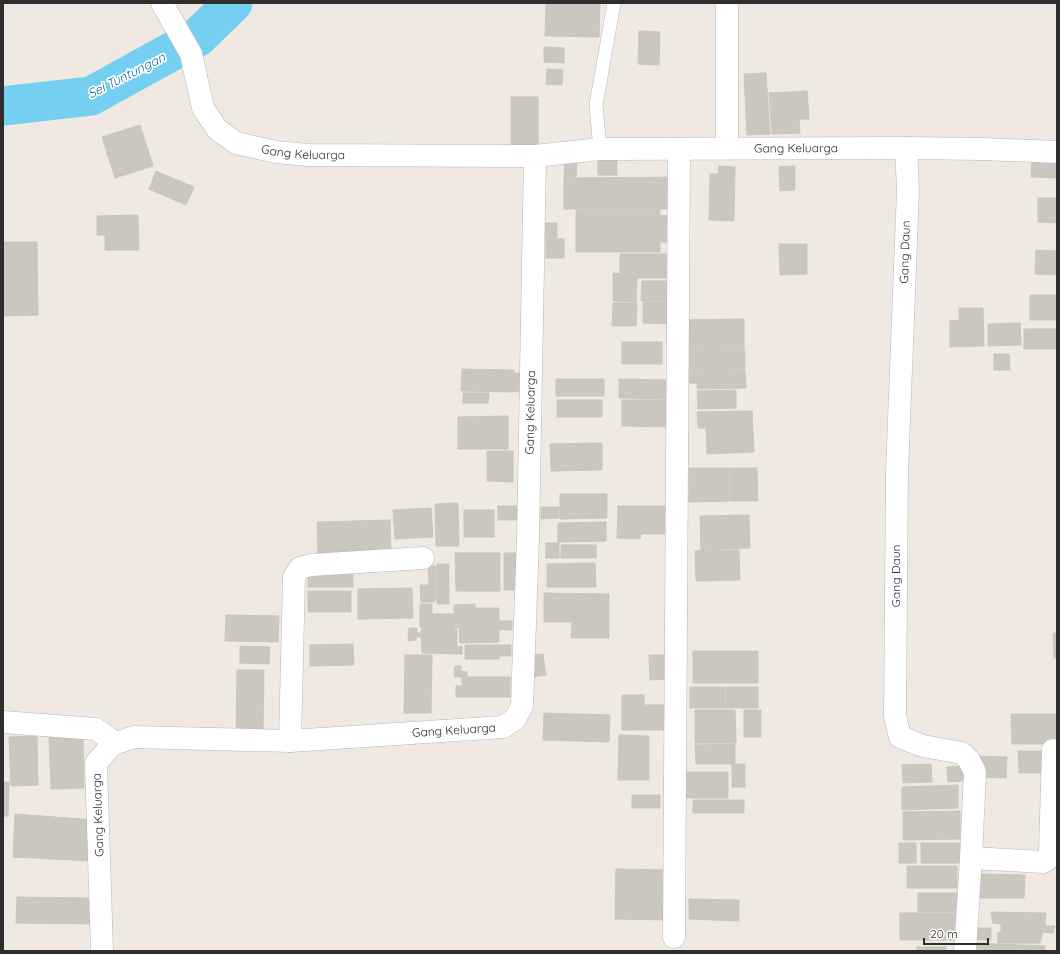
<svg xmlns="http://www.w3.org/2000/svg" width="1060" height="954" viewBox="0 0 1060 954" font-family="Quicksand,sans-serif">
  <rect width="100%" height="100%" fill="#efe9e1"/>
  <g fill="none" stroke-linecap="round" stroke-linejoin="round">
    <!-- river -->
    <path stroke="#75cff0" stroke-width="39" d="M3,106l88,-10 107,-59 35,-34"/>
  </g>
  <!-- building -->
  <g fill="#cbc7bf" stroke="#cbc5ba">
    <path d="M546,3h54l-1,34 -54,-1z"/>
    <path d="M639,31l21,1 -1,33 -21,-1z"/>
    <path d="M544,47l20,1v15l-20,-1z"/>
    <path d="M547,69l16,1 -1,15 -16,-1z"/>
    <path d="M766,73l4,61 -23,1 -3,-61z"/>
    <path d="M807,91l2,28h-10l1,14 -28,1 -3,-41z"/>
    <rect x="511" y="97" width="27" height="48"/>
    <path d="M140,125l13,41 -38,12 -13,-41z"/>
    <rect x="598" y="158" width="19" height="17"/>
    <path d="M1032,158l25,1v19l-26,-1z"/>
    <path d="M565,162h12l-1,15h-12z"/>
    <path d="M719,166l16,1 -1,54 -25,-1 1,-46h8z"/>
    <path d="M795,166v24l-15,1 -1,-24z"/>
    <path d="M156,171l38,16 -8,18 -37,-16z"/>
    <path d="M678,177v32h-114v-31z"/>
    <path d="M1038,198h19v25l-19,-1z"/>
    <rect x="576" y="210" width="84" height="42"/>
    <path d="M138,215l1,35h-34v-15h-8v-19z"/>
    <path d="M674,215v27h-13l-1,-26z"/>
    <path d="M543,223h14v15l-14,1z"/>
    <rect x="546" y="239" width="18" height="19"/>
    <path d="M3,242h34l1,73 -35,1z"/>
    <path d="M779,244h28v30l-27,1z"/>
    <path d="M1036,250l21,1v24l-22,-1z"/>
    <path d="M620,254h53v24h-36l-1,24 -23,-1v-28l7,1z"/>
    <path d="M642,281h28v20h-29z"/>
    <rect x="1030" y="295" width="27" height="25"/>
    <path d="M643,302h29l-1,22 -28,-1z"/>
    <path d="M613,303h24l-1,23h-24z"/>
    <path d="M959,308h24l1,38 -34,1v-26l9,-1z"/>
    <path d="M744,319v31l-59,1 -1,-31z"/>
    <path d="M1020,323l1,22 -33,1v-22z"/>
    <rect x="1024" y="329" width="33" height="20"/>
    <rect x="622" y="342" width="40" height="22"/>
    <path d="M745,351v17l-60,1v-17z"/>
    <path d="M994,354h15l1,16h-16z"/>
    <path d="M462,369l52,1v22l-53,-1z"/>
    <path d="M745,369l1,19 -49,1v-6h-11v-13z"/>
    <path d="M515,373h8l-1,19 -8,-1z"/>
    <rect x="556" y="379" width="48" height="17"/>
    <path d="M619,379l50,1v19l-50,-1z"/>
    <path d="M736,390v18l-38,1 -1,-18z"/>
    <path d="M463,393h26l-1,10h-25z"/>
    <rect x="557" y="400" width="45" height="17"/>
    <path d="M622,400h46l-1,27 -45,-1z"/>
    <path d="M752,411l2,41 -47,2 -1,-26h-8l-1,-16z"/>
    <path d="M508,416v33h-50v-32z"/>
    <path d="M602,443v27l-51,1 -1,-27z"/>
    <path d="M487,451h26v31l-26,-1z"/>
    <path d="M689,468h40v33l-40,1z"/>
    <path d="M730,468h27l1,33h-28z"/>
    <path d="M560,494h47v24l-47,1z"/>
    <path d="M458,503l1,43h-23l-1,-42z"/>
    <rect x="498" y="506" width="23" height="14"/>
    <path d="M618,506h54v28h-31l-1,5 -23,-1z"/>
    <path d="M541,507h18v11l-18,1z"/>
    <path d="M431,508l2,29 -38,2 -2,-29z"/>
    <rect x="464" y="510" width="30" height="27"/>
    <path d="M749,515l1,33 -49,2 -1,-34z"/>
    <path d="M390,520l1,33 -36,1 -1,-33z"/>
    <path d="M354,521l1,33 -37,1 -1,-33z"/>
    <path d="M606,522v19l-48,1v-19z"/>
    <rect x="546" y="543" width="13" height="15"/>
    <rect x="561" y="545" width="35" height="13"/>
    <path d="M739,550l1,30 -44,1 -1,-30z"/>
    <path d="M455,553h45v38h-44z"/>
    <path d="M504,553h19l-1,37h-18z"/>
    <path d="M595,563l1,24h-49v-23z"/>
    <rect x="437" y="564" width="12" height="40"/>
    <path d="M428,566h8v34h-2v2h-13l-1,-17h9z"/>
    <rect x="308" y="574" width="45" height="13"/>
    <path d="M412,588l1,30 -55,1v-30z"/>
    <rect x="308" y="591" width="43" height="21"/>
    <path d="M544,593l65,1v44h-38l1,-16h-28z"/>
    <path d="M420,604h12v10h22v16h-32v-3h-2z"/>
    <path d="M475,604v4h24v13h13v9h-13v12l-39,1 -1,-15h-5v-23z"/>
    <path d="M226,615l53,1 -1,26 -53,-1z"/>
    <path d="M409,628h8v5h4v4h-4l-1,3 -8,1z"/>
    <path d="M421,630h36v17l5,-1v8l-40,-1z"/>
    <path d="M1053,633h4v25h-3z"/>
    <path d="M353,644l1,21 -44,1v-21z"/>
    <path d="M465,645h46v11h-12v3h-34z"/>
    <path d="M240,646l30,1 -1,17 -29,-1z"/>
    <rect x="693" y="651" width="65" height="32"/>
    <path d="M543,654l3,21 -14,2 -2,-22z"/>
    <path d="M405,655h27l-1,58h-27z"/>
    <path d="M649,655h25v24l-24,1z"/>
    <path d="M455,666h6v5l6,1v5h-13z"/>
    <path d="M237,670h27l-1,60h-27z"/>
    <path d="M462,677h48v20h-54v-11h6z"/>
    <rect x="690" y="687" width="35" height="21"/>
    <rect x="726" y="687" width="32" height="21"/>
    <path d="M622,695h22v10h29v25h-51z"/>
    <path d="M695,710h40l1,33h-41z"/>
    <rect x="744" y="710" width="17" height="27"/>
    <path d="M544,713l66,2 -1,27 -66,-2z"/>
    <path d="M1011,714h46v30h-45z"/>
    <path d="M619,735l30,1v44h-31z"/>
    <path d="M37,736l1,49 -27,1 -2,-49z"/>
    <path d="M49,737h34l1,51 -33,1z"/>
    <path d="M735,744v20h-39l-1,-19z"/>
    <path d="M1018,751h26v22h-25z"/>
    <path d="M978,756l29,1 -1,21 -29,-1z"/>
    <rect x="732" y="764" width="13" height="23"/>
    <path d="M931,764l1,18 -29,1 -1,-18z"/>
    <path d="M964,766l1,15 -17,1 -1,-15z"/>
    <rect x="683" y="772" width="45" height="26"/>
    <path d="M3,782h6l-1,34h-5z"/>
    <path d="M958,785v23l-56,2v-23z"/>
    <rect x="632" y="795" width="28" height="13"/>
    <rect x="693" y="800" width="51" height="13"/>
    <path d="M960,811v28l-57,1v-28z"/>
    <path d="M15,814l80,6 -3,41 -79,-4z"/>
    <rect x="899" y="843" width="17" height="20"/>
    <rect x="921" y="843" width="43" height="20"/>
    <rect x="907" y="866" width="50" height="22"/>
    <path d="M616,869l53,1v50l-54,-1z"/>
    <path d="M980,874l45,1 -1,23h-44z"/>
    <rect x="918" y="893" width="41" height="19"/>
    <path d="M17,897l76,1v26l-77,-1z"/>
    <path d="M689,899l50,1v21l-50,-2z"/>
    <path d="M991,912l55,1 -1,13h10l-2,7 -10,-1 -3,11h-42v-11h3v-8l-8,-1z"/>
    <rect x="900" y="913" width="58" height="27"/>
    <rect x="975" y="928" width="16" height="12"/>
    <path d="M974,943l71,3v5h-71z"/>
    <rect x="917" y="947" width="29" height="4"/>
  </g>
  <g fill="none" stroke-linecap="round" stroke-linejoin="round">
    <defs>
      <path id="service" d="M600,149l-4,-44 18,-102"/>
      <g id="minor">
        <path id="s1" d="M162,3l29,51 12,54 14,21 19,14 40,9 33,3 226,1"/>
        <path d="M727,3v145"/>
        <path d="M906,148l2,42 -11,282 -2,244 5,21 23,9 39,7 7,7 6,12 -4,86 -6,93"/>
        <path d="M3,722l93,7 14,10 3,5"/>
        <path d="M290,741l4,-164 6,-9 11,-3 112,-7"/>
        <path d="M971,858l73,4 5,-4 1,-6 3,-102"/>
        <path d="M674,937l5,-788"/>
        <path id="s2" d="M102,951l-6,-188 17,-19 21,-7 156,4 213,-14 12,-8 7,-13 6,-168 7,-382 65,-7 306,-1 76,1 75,3"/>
      </g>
    </defs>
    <!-- service casing -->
    <use href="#service" stroke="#b4b7c1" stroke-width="14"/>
    <!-- minor casing -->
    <use href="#minor" stroke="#b4b7c1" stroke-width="23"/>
    <!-- service -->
    <use href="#service" stroke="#fff" stroke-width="13"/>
    <!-- minor -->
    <use href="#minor" stroke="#fff" stroke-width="22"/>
  </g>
  <g text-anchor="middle" stroke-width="3.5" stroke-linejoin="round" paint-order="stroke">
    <!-- street labels -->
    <g font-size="12" fill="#2e2e2e" stroke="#fff">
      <text dy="4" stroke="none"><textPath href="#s2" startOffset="1446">Gang Keluarga</textPath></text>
      <text dy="4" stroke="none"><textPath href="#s1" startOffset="231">Gang Keluarga</textPath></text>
      <text transform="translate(905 252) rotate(-88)" y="4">Gang Daun</text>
      <text dy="4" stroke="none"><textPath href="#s2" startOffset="928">Gang Keluarga</textPath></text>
      <text transform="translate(896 576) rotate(-90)" y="4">Gang Daun</text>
      <text dy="4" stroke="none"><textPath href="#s2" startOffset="556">Gang Keluarga</textPath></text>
      <text transform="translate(98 815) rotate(-92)" y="4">Gang Keluarga</text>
    </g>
    <!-- water labels -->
    <g font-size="13" font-style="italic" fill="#0d6fa3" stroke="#fff">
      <text transform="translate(126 75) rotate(-27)" y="5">Sei Tuntungan</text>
    </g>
  </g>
  <!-- border -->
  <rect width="1060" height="954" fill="none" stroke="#2e2e2e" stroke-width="8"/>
  <!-- scale -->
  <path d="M924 938v6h64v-6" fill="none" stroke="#2e2e2e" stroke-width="2"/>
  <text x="930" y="938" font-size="12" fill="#2e2e2e" stroke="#ffffff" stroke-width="3" paint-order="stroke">20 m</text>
</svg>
